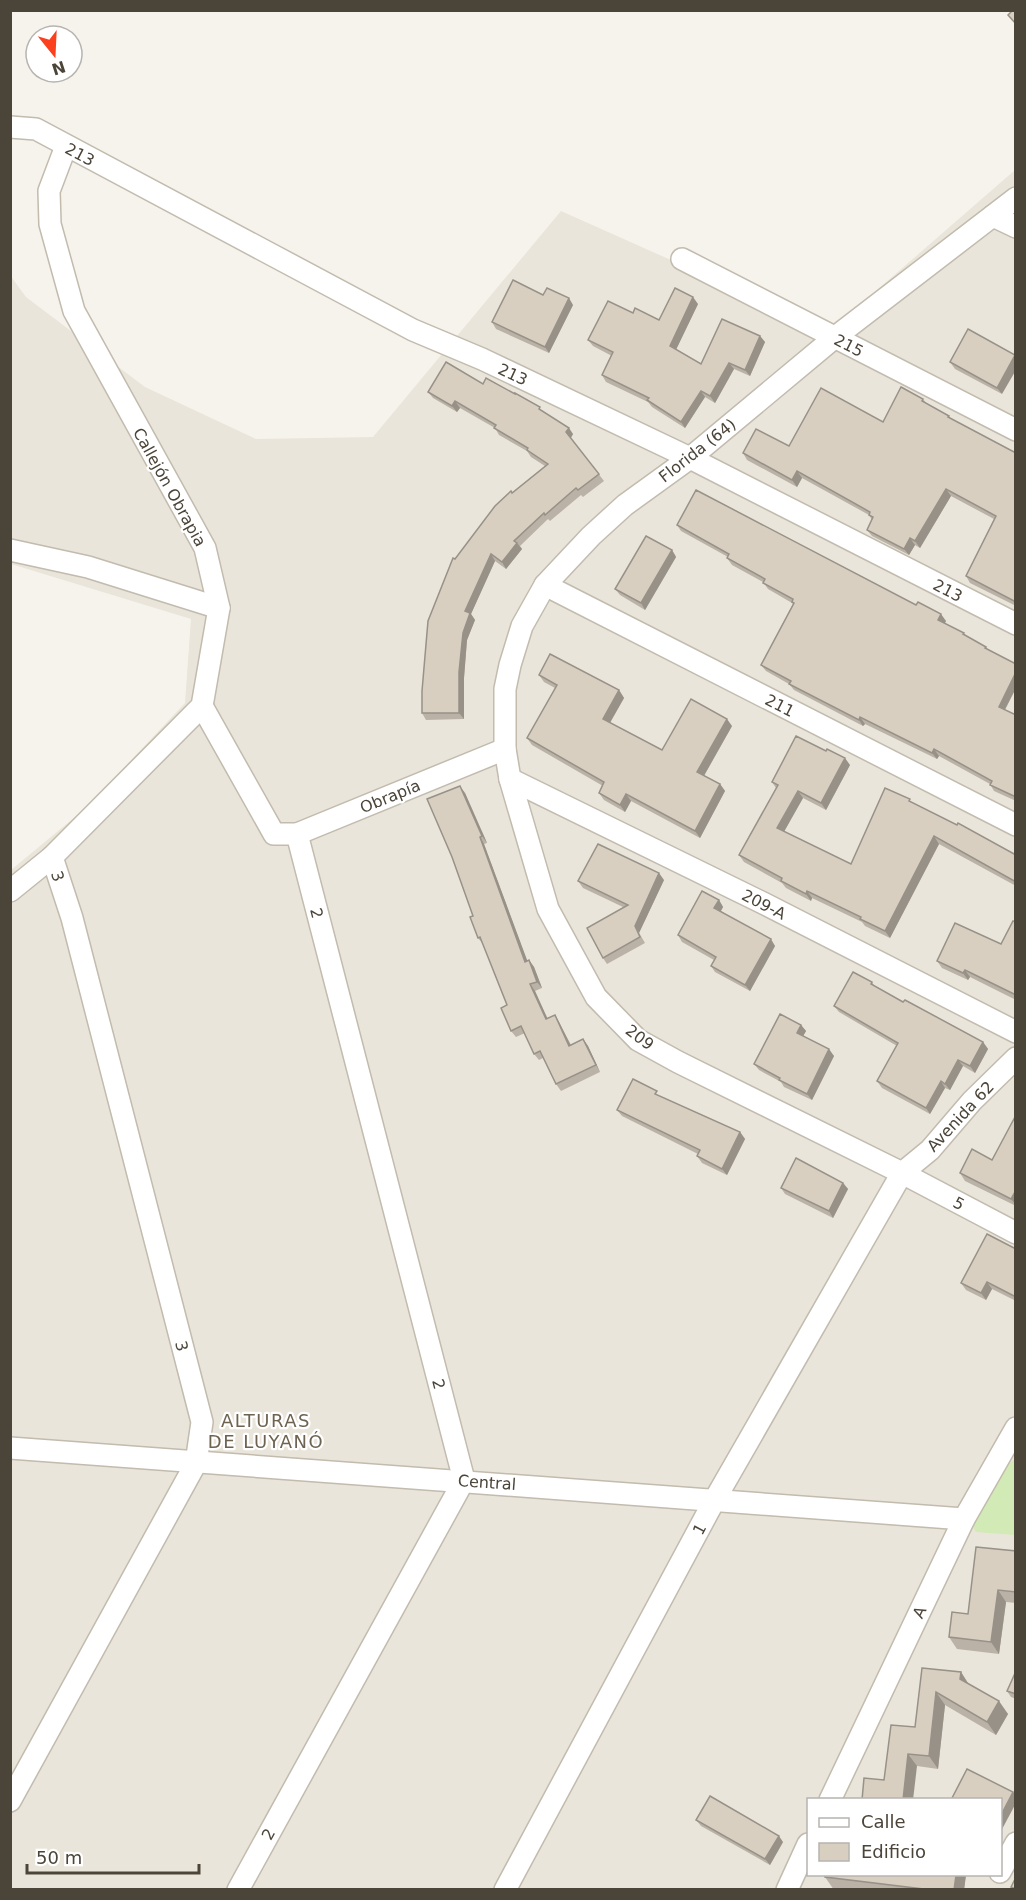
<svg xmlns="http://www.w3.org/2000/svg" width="1026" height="1900" viewBox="0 0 1026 1900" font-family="'DejaVu Sans',sans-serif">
  <rect width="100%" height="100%" fill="#f6f3ec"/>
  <!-- residential -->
  <path fill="#eae5da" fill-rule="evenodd" d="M1015,170v1719h-1004v-1019l76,-63 98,-104 6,-84 -180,-55 -1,-289 16,22 119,90 111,52 117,-2 188,-226 269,120zM808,1800h192v74h-192z"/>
  <!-- green -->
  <path fill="#d2eab5" d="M1015,1459v76l-39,-3 -5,-9 26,-50z"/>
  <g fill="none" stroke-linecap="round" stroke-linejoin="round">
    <defs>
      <g id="minor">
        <path d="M10,127l26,2 377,201 69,29 208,99 326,166"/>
        <path d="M1016,198l-182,140 -144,120 -65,47 -34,31 -46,49 -23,41 -12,39 -5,24v60l5,30 38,130 48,88 42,43 40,22 224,111 114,60"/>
        <path d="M993,216l23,11"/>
        <path d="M682,259l334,171"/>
        <path d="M10,550l78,17 131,41"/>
        <path d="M545,585l471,240"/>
        <path d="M202,706l72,128h23l208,-85"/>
        <path d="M510,779l253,124 253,129"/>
        <path d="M10,891l42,-34 150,-151 17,-98 -14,-60 -131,-237 -24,-87 -1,-33 17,-45"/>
        <path d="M10,1448l954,71"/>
        <path d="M830,1800l134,-281 52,-91"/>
        <path d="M10,1801l186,-338 6,-41 -130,-504 -20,-61"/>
        <path d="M1000,1872l16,-29"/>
        <path d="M238,1890l226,-410 -167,-646"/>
        <path d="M505,1890l209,-389 188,-328 28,-23 42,-49 44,-43"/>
        <path d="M787,1890l21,-46"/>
      </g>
    </defs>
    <!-- minor casing -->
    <use href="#minor" stroke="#c2bbae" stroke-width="24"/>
    <!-- minor -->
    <use href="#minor" stroke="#fff" stroke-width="21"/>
  </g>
  <!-- wall -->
  <g fill="#bab2a6">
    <path d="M698,304l-22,45 25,15 59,-28 5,6 -15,34 -16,-7 -19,34 -10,-6 -20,31 -33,-21 -4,-5 -42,-20 -4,-7 10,-19 -19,-10 -5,-6 45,-27 26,7z"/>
    <path d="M573,305l-24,48 -53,-24 -4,-7z"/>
    <path d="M968,329l34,65 -47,-25 -5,-7z"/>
    <path d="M483,384l60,27 30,23 -2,4 33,43 -21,16 -2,-2 -31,26 -2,-2 -28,27 2,3 -16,20 -11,-8 -24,53 4,6 -8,20 -3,38v41l-38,1 -4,-7 33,-154 57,-66 33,-27 -14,-9 -4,-6 -28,-16 -4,-7 -35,-20 -3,4 -24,-14 -5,-6z"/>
    <path d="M923,399l4,5 24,15 65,34v153l-46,-23 -4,-7 28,-57 -43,-23 -31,52 -5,-3 -6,10 -37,-19 -5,-6 5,-10 -3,-5 -67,-37 -5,9 -50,-27 -4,-7 46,-7 94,-24z"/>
    <path d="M677,525l269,96 -1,2 21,13 20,11 30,41 -11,22 11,5v86l-22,-10 -4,-7 -51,-28 -2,3 -72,-35 -2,2 -69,-36 -5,-6 -23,-13 -5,-6 32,-61 -1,-1 -24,-14 -5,-7 -31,-17 -5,-7 1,-1 -47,-26z"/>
    <path d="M672,550l4,7 -31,53 -25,-15 -5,-6z"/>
    <path d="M539,675l80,15 5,8 -14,25 52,27 70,-24 -28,50 16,8 5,7 -25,47 -69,-37 -6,11 -21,-12 -5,-7 4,-7 -71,-41 -5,-7 28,-50 -11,-6z"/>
    <path d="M850,765l-24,45 -23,-12 -19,34 67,32 62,-61 103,52v31l-77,-42 -49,94 -25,-12 -3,-4 -50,-24 -1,3 -25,-13 -4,-5 -38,-21 -5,-7 37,-67 -4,-6z"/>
    <path d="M465,793l22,50 -3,1 43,117 2,-1 5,7 8,21 -7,3 12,28 8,-4 4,7 12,23 12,-6 5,7 12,26 -39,19 -5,-7 -13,-26 -4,2 -5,-6 -9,-21 -9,4 -5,-6 -4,-26 -24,-61 -5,-6 -5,-22 -21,-59z"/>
    <path d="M664,880l-25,53 6,10 -38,21 -4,-6 20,-51 -40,-19 -5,-7z"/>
    <path d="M719,900l4,7 -2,4 54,35 -25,45 -35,-19 -4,-6 3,-6 -32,-18 -4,-7z"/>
    <path d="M1016,922v78l-46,-23 -2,3 -26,-12 -5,-7 64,-17z"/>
    <path d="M872,982l3,5 28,15 80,40 5,7 -13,24 -12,-7 -13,24 -5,-2 -15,26 -48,-26 -5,-7 20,-35 -58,-34 -5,-6z"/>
    <path d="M801,1025l5,6 -3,5 31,20 -22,44 -28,-13 -3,-5 -22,-12 -5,-6z"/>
    <path d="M660,1096l80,36 5,7 -18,36 -25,-12 -5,-7 1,-2 -76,-38 -5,-6z"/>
    <path d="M1016,1115v91l-51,-25 -5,-8 32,-13z"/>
    <path d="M843,1183l5,6 -15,29 -48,-24 -4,-6z"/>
    <path d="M1016,1249v52l-24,-12 -6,11 -20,-10 -5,-7z"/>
    <path d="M1016,1551v52l-10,-1 -7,52 -42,-5 -8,-12 19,-23z"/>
    <path d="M922,1668l39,4 7,11 40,31 -12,21 -51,-30 -7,64 -21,-3 -33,14 31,-53z"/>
    <path d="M1016,1671v28l-5,-2 -4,-6z"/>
    <path d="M696,1820l87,22 -13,23 -69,-39z"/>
    <path d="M825,1875h141l-2,15h-130l-9,-13z"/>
  </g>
  <!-- shaded-wall -->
  <g fill="#979187">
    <path d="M693,297l5,7 -23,48 -5,-6z"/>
    <path d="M569,298l4,7 -24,48 -4,-6z"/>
    <path d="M760,336l5,6 -15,34 -5,-6z"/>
    <path d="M1015,355l1,15 -14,24 -5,-6z"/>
    <path d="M729,363l5,6 -19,34 -5,-7z"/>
    <path d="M701,391l4,6 -20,31 -4,-6z"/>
    <path d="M455,401l5,7 -3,4 -5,-6z"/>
    <path d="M569,428l4,6 -3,5 -4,-7z"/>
    <path d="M797,471l5,7 -5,9 -5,-7z"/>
    <path d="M946,489l5,7 -31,52 -5,-7z"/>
    <path d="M910,538l5,7 -6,10 -5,-6z"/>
    <path d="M517,543l5,6 -16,20 -4,-7z"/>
    <path d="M672,550l4,7 -31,53 -4,-7z"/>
    <path d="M491,554l4,7 -24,53 4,6 -8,20 -3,38v41l-5,-6v-41l6,-61z"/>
    <path d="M941,614l5,7 -3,5 -5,-6z"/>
    <path d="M1016,672v16l-13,25 -4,-6z"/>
    <path d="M619,690l5,8 -16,28 -5,-7z"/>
    <path d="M860,717l5,7 -2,2 -4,-6z"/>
    <path d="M727,719l5,7 -30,53 -5,-7z"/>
    <path d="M934,749l5,7 -2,3 -5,-6z"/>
    <path d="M845,758l5,7 -24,45 -5,-7z"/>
    <path d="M720,784l5,7 -25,47 -5,-7z"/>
    <path d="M460,786l5,7 22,50 -5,-7z"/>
    <path d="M798,791l5,7 -21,37 -5,-7z"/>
    <path d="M626,794l5,7 -6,11 -5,-7z"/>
    <path d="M934,836l5,8 -49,94 -5,-7z"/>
    <path d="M480,837l4,7 46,124 -5,-6z"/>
    <path d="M659,873l5,7 -25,53 6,10 -10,-17z"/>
    <path d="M807,891l5,7 -1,3 -5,-7z"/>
    <path d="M719,900l4,7 -4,7 -5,-6z"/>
    <path d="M771,939l4,7 -25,45 -5,-6z"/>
    <path d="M529,960l5,7 8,21 -5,-6z"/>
    <path d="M965,970l5,7 -2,3 -5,-7z"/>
    <path d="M530,984l5,7 16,35 -5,-7z"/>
    <path d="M555,1015l4,7 15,30 -5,-6z"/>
    <path d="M801,1025l5,6 -5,9 -4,-7z"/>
    <path d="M583,1039l5,7 12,26 -4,-7z"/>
    <path d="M983,1042l5,7 -13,24 -5,-7z"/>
    <path d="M829,1049l5,7 -22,44 -5,-6z"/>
    <path d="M958,1060l5,6 -13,24 -5,-6z"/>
    <path d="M941,1081l4,7 -15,26 -4,-6z"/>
    <path d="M740,1132l5,7 -18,36 -5,-6z"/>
    <path d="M843,1183l5,6 -15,29 -4,-7z"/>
    <path d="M1016,1190v15l-5,-6z"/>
    <path d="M987,1282l5,7 -6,11 -5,-7z"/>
    <path d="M998,1590l8,12 -7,52 -8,-12z"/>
    <path d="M961,1672l8,13 -9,-6z"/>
    <path d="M936,1692l9,13 -7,64 -9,-13z"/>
    <path d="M999,1701l9,13 -12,21 -9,-13z"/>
    <path d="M908,1754l9,12 -4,34h-10z"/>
    <path d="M1013,1792l3,3v8l-16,30v-16z"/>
    <path d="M779,1836l4,6 -13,23 -5,-6z"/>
    <path d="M956,1875h10l-2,15h-10z"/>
  </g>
  <!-- building -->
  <g fill="#d8cfc1" stroke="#979187" stroke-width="1.5">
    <path d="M1013,10h3v14l-8,-9z"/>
    <path d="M513,280l30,15 4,-7 22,10 -24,49 -53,-25z"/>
    <path d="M675,288l18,9 -23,49 31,18 21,-45 38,17 -15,34 -16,-7 -19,33 -9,-5 -20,31 -34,-22 2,-2 -47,-23 11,-23 -25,-12 20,-39 25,12 2,-5 24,12z"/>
    <path d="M968,329l47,26 -18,33 -47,-26z"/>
    <path d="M446,362l37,22 3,-6 29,16v-1l25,14 -1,2 30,19 -3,4 33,42 -21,16 -2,-2 -31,27 -1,-2 -30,28 3,2 -15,19 -11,-8 -26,57 5,2 -7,20 -4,39v41h-37v-22l6,-70 25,-63 2,1 40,-53 16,-15 1,2 36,-29 -21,-14 1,-2 -34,-20 2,-3 -41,-24 -3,5 -24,-14z"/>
    <path d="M901,387l22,12 -1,2 27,15 -1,1 68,36v149l-50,-26 30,-60 -50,-27 -31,52 -5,-3 -6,11 -37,-19 6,-13 -4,-2 1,-3 -73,-41 -5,9 -49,-27 13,-24 33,17 32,-58 62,34z"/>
    <path d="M696,490l220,115 2,-3 23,12 -3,6 26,13 -1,1 23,13 -1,1 31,16v8l-17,35 17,8v82l-26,-12 2,-4 -58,-32 -2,4 -72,-36 -1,3 -70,-36 2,-3 -30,-16 33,-62 -2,-1 1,-3 -30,-16 2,-4 -38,-21 2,-4 -52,-29z"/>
    <path d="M646,536l26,14 -31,53 -26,-14z"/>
    <path d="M550,654l69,36 -16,29 59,31 29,-51 36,20 -30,53 23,12 -25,47 -69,-37 -6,11 -21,-12 5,-11 -77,-44 30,-53 -18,-10z"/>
    <path d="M796,736l30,15 1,-2 18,9 -24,45 -23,-12 -21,37 74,36 34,-76 25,11 -1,2 48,24 1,-2 58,32v27l-82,-46 -49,95 -25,-12 1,-2 -54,-26 -1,3 -25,-13 1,-3 -43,-23 39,-70 -6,-3z"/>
    <path d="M460,786l22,50 -2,1 45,125 4,-2 8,22 -7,2 16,35 9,-4 14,31 14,-7 13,26 -40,19 -16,-33 -6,3 -13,-28 -10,5 -10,-23 6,-3 -27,-68 -2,1 -8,-21 3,-1 -21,-59 -25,-58z"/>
    <path d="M598,844l61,29 -24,53 5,11 -37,21 -16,-30 41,-23 -50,-24z"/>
    <path d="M702,891l17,9 -5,8 57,31 -26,46 -34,-19 5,-9 -38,-22z"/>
    <path d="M1013,921l3,1v73l-51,-25 -2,3 -26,-12 18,-38 46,21z"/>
    <path d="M853,972l19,10 -1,2 32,18 2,-2 78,42 -13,24 -12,-6 -13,24 -4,-3 -15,27 -49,-27 21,-38 -64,-37z"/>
    <path d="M780,1014l21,11 -4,8 32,16 -22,45 -28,-14 1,-2 -26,-14z"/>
    <path d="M633,1079l24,12 -2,3 85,38 -18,37 -25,-13 3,-6 -83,-40z"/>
    <path d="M1016,1115v75l-5,9 -51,-26 12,-24 20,11z"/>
    <path d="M796,1158l47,25 -14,28 -48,-23z"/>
    <path d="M987,1234l29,15v48l-29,-15 -6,11 -20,-10z"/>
    <path d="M976,1547l40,4v41l-18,-2 -7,52 -42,-5 3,-25 16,2z"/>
    <path d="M922,1668l39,4 -1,7 39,22 -12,21 -51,-30 -7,64 -21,-2 -5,46h-41l2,-22 20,2 7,-55 24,2z"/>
    <path d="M1016,1671v23l-9,-3z"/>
    <path d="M967,1769l46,23 -13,25v-17h-49z"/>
    <path d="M710,1796l69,40 -14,23 -69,-39z"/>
    <path d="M825,1875h131l-2,15h-22l-107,-13z"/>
    <path d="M1016,1877v12l-5,-2z"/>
  </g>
  <g text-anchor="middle" stroke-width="4.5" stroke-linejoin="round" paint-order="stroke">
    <!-- street labels -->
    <g font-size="16" fill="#4b4439" stroke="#fff">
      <text transform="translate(80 154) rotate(28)" y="6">213</text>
      <text transform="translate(849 345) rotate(27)" y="6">215</text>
      <text transform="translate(513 374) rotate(25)" y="6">213</text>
      <text transform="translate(697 450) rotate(-38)" y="6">Florida (64)</text>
      <text transform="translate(170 487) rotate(61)" y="6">Callejón Obrapia</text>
      <text transform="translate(948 590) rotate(27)" y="6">213</text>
      <text transform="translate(780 705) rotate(27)" y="6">211</text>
      <text transform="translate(390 796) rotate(-22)" y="6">Obrapía</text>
      <text transform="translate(58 876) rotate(71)" y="6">3</text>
      <text transform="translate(764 904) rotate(27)" y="6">209-A</text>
      <text transform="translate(317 913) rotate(76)" y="6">2</text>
      <text transform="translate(640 1037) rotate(37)" y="6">209</text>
      <text transform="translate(960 1116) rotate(-47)" y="6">Avenida 62</text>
      <text transform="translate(959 1203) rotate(28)" y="6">5</text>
      <text transform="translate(182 1346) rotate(76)" y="6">3</text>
      <text transform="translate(439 1384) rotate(76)" y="6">2</text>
      <text transform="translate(487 1482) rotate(4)" y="6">Central</text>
      <text transform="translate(699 1529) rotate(-62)" y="6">1</text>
      <text transform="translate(919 1612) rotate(-64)" y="6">A</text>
      <text transform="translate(268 1834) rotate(-61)" y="6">2</text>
    </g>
    <!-- neighbourhood labels -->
    <g font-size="18" letter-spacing="1.5" fill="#6e6250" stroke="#fff">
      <text x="266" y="1427">ALTURAS<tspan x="266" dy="21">DE LUYANÓ</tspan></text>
    </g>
  </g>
  <!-- border -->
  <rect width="1026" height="1900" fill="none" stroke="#4b4439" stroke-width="24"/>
  <!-- legend -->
  <rect x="807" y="1798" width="195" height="78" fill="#ffffff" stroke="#b7b4b0" stroke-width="1.5"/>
  <rect x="819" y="1818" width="30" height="9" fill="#ffffff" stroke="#b7b4b0" stroke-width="1.5"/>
  <text x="861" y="1828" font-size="18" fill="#4b4439">Calle</text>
  <rect x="819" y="1843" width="30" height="18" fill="#d8cfc1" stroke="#b7b4b0" stroke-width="1.5"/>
  <text x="861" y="1858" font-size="18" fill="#4b4439">Edificio</text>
  <!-- north arrow -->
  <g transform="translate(54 54) rotate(162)"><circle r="28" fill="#ffffff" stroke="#b7b4b0" stroke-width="1.5"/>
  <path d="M0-4.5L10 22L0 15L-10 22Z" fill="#fc3f1d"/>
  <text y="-9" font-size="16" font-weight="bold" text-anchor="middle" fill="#4b4439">N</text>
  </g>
  <!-- scale -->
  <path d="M27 1864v9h172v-9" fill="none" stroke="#4b4439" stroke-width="3"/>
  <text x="36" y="1864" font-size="18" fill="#4b4439" stroke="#ffffff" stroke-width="4.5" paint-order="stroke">50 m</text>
</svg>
